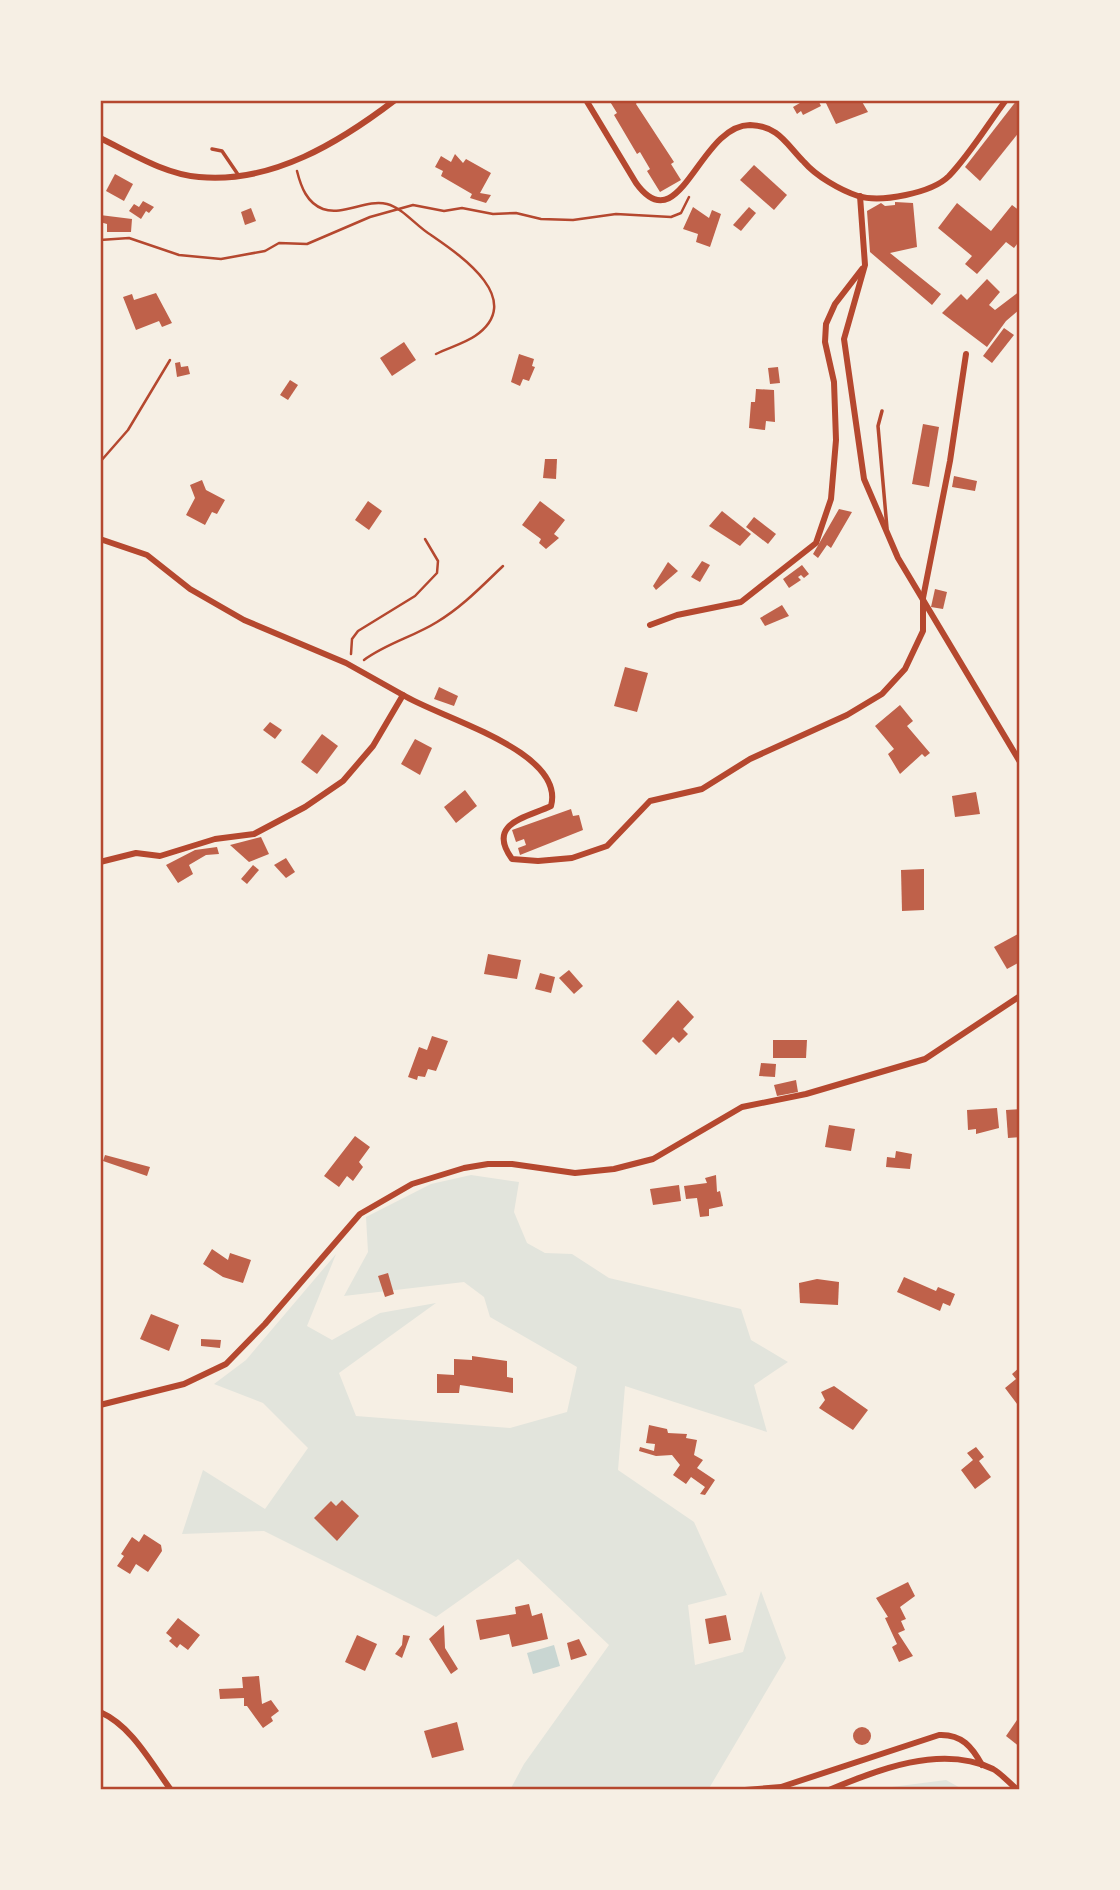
<svg xmlns="http://www.w3.org/2000/svg" width="1120" height="1890" viewBox="0 0 1120 1890" font-family="'Nunito Sans',sans-serif">
  <rect width="100%" height="100%" fill="#f6efe4"/>
  <!-- green -->
  <g fill="#e2e4dc">
    <path d="M471,1175l48,7 -5,30 13,31 18,10 27,1 37,24 132,31 10,31 37,22 -34,23 13,47 -142,-46 -7,84 76,52 33,73 -39,10 7,60 48,-13 18,-61 25,67 -78,132h-198l14,-26 85,-119 -91,-86 -82,58 -172,-86 -82,3 21,-64 62,39 43,-61 -45,-45 -49,-19 32,-24 90,-106 -29,72 25,14 48,-27 56,-10 -97,70 17,43 154,12 57,-16 10,-45 -87,-50 -6,-20 -20,-15 -120,14 24,-44 -2,-35 65,-33z"/>
    <path d="M946,1780l18,10h-93l5,-1z"/>
  </g>
  <!-- water -->
  <path fill="#c9d6d2" d="M554,1645l6,21 -27,8 -6,-21z"/>
  <!-- building -->
  <g fill="#bf614a">
    <path d="M609,100h29l-2,4 38,58 -3,2 10,16 -21,12 -13,-21 3,-2 -10,-17 -3,2 -23,-39 3,-2z"/>
    <path d="M805,100h13l3,6 -18,9 -2,-4 -4,3 -4,-7z"/>
    <path d="M861,100l7,12 -32,12 -11,-23z"/>
    <path d="M1017,100h3v31l-40,50 -15,-14z"/>
    <path d="M455,154l8,9 3,-4 25,14 -11,20 11,2 -5,8 -16,-5 2,-4 -31,-18 2,-5 -8,-4 6,-11 10,6z"/>
    <path d="M754,165l33,30 -13,15 -34,-30z"/>
    <path d="M115,174l18,10 -9,17 -18,-10z"/>
    <path d="M143,201l11,6 -5,6 -3,-2 -5,8 -12,-8 5,-7 5,3z"/>
    <path d="M895,202l18,1 4,44 -27,6 51,41 -9,11 -62,-53 -3,-41 14,-8 4,3 10,-1z"/>
    <path d="M957,203l34,28 21,-26 8,6v29l-6,8 -8,-6 -29,32 -12,-10 7,-8 -34,-28z"/>
    <path d="M693,207l16,11 3,-8 9,4 -11,33 -14,-5 2,-8 -15,-5z"/>
    <path d="M749,207l7,6 -15,18 -8,-6z"/>
    <path d="M251,208l5,13 -11,4 -4,-13z"/>
    <path d="M100,215l32,4 -1,13h-24v-8l-7,-2z"/>
    <path d="M987,279l13,13 -11,13 6,5 25,-19v18l-14,12 -19,26 -45,-34 19,-19 6,6z"/>
    <path d="M156,293l16,30 -10,4 -3,-6 -23,9 -13,-33 9,-3 2,6z"/>
    <path d="M1004,328l10,7 -22,28 -9,-7z"/>
    <path d="M404,342l12,18 -24,16 -12,-18z"/>
    <path d="M519,354l15,5 -2,7 3,1 -6,14 -6,-2 -3,7 -9,-4z"/>
    <path d="M180,362l1,5 7,-1 2,8 -13,3 -2,-14z"/>
    <path d="M778,367l2,16 -10,1 -2,-16z"/>
    <path d="M290,380l8,5 -10,15 -8,-5z"/>
    <path d="M756,389l18,1 1,32 -9,-1 -1,9 -16,-2 2,-26h4z"/>
    <path d="M923,424l16,3 -10,60 -17,-3z"/>
    <path d="M545,459h12l-1,20 -13,-1z"/>
    <path d="M954,476l23,5 -2,10 -23,-4z"/>
    <path d="M202,480l4,10 19,10 -8,14 -5,-2 -7,13 -19,-10 9,-17 -5,-13z"/>
    <path d="M368,501l14,10 -13,19 -14,-10z"/>
    <path d="M540,501l25,19 -11,14 5,4 -13,11 -7,-6 2,-4 -19,-14z"/>
    <path d="M839,509l13,3 -21,36 -4,-3 -9,13 -5,-4z"/>
    <path d="M722,511l29,23 -11,12 -31,-20z"/>
    <path d="M754,517l22,17 -8,10 -22,-17z"/>
    <path d="M702,561l8,4 -10,17 -9,-5z"/>
    <path d="M668,562l10,9 -22,19 -3,-4z"/>
    <path d="M802,565l7,9 -5,4 -3,-3 -3,2 3,3 -12,8 -6,-9z"/>
    <path d="M935,589l12,3 -4,17 -12,-2z"/>
    <path d="M782,605l7,11 -24,10 -5,-8z"/>
    <path d="M625,667l23,6 -11,39 -23,-6z"/>
    <path d="M439,687l19,9 -4,10 -20,-7z"/>
    <path d="M900,705l13,16 -6,5 23,27 -5,4 -3,-3 -22,20 -12,-20 6,-5 -19,-23z"/>
    <path d="M270,722l12,8 -7,9 -12,-9z"/>
    <path d="M322,734l16,12 -21,28 -16,-12z"/>
    <path d="M415,739l17,9 -12,27 -19,-11z"/>
    <path d="M465,790l12,16 -21,17 -12,-16z"/>
    <path d="M976,792l4,22 -25,3 -3,-21z"/>
    <path d="M571,809l2,7 6,-1 4,15 -63,25 -2,-7 8,-3 -2,-6 -8,3 -4,-12z"/>
    <path d="M261,837l8,17 -20,8 -19,-17z"/>
    <path d="M217,847l2,7 -13,1 -17,10 4,9 -15,9 -12,-18 29,-15z"/>
    <path d="M286,858l9,14 -9,6 -12,-13z"/>
    <path d="M253,865l6,5 -12,14 -6,-5z"/>
    <path d="M924,869v41l-22,1 -1,-41z"/>
    <path d="M1020,933v29l-13,7 -13,-22z"/>
    <path d="M488,954l33,6 -4,19 -33,-5z"/>
    <path d="M569,970l14,16 -9,8 -15,-16z"/>
    <path d="M540,973l15,4 -4,16 -16,-4z"/>
    <path d="M678,1000l16,17 -11,12 5,5 -9,9 -6,-6 -17,18 -14,-14z"/>
    <path d="M432,1036l16,5 -12,30 -8,-2 -3,8 -7,-1 -1,4 -9,-3 11,-30 8,3z"/>
    <path d="M773,1040h34l-1,18h-33z"/>
    <path d="M761,1063l15,1 -1,13 -16,-1z"/>
    <path d="M796,1080l2,12 -21,4 -3,-11z"/>
    <path d="M997,1108l2,20 -23,6v-5l-8,1 -1,-20z"/>
    <path d="M1020,1109v28l-12,1 -2,-28z"/>
    <path d="M829,1125l26,4 -4,22 -26,-4z"/>
    <path d="M355,1136l15,11 -11,15 4,5 -10,14 -6,-5 -8,11 -15,-11z"/>
    <path d="M896,1151l16,3 -2,15 -24,-2 1,-10 8,1z"/>
    <path d="M105,1155l45,12 -3,9 -44,-15z"/>
    <path d="M716,1175l1,17 3,-1 3,15 -14,3v7l-9,1 -3,-19 -11,1 -2,-13 23,-3 -2,-5z"/>
    <path d="M679,1185l2,16 -28,4 -3,-16z"/>
    <path d="M212,1249l16,11 2,-7 21,7 -8,23 -20,-6 -20,-13z"/>
    <path d="M388,1273l6,21 -9,3 -7,-21z"/>
    <path d="M904,1277l32,14 2,-4 17,7 -5,12 -7,-3 -3,8 -43,-19z"/>
    <path d="M817,1279l22,3 -1,23 -38,-2 -1,-20z"/>
    <path d="M151,1314l28,11 -10,26 -29,-12z"/>
    <path d="M201,1339l20,1 -1,8 -19,-2z"/>
    <path d="M472,1356l35,5v16l6,1v15l-53,-8 -1,8h-22v-19l17,1v-16l18,1z"/>
    <path d="M1020,1367v41l-15,-20 11,-9 -4,-5z"/>
    <path d="M834,1386l34,24 -15,20 -34,-22 6,-8 -4,-8z"/>
    <path d="M649,1425l18,4 1,4 19,1 -1,4 11,2 -3,15 9,5 -6,8 18,12 -10,15 -5,-1 5,-7 -14,-10 -5,7 -13,-9 7,-10 -8,-10 -16,1 -17,-5 1,-4 14,4 1,-7 -9,-1z"/>
    <path d="M976,1447l8,10 -5,4 12,16 -16,12 -14,-19 12,-10 -6,-7z"/>
    <path d="M342,1500l17,16 -22,25 -23,-23 17,-17 5,5z"/>
    <path d="M144,1534l17,11 1,6 -14,21 -12,-8 -6,10 -13,-8 7,-10 -3,-2 11,-17 7,5z"/>
    <path d="M908,1582l7,14 -15,11 6,12 -5,2 4,9 -7,3 15,23 -14,6 -7,-15 5,-3 -12,-26 3,-1 -12,-19z"/>
    <path d="M529,1604l3,12 10,-3 6,26 -36,8 -3,-13 -29,6 -4,-20 40,-6 -1,-7z"/>
    <path d="M726,1615l5,25 -22,4 -4,-25z"/>
    <path d="M178,1618l22,17 -12,15 -8,-6 -3,4 -8,-7 3,-3 -6,-5z"/>
    <path d="M444,1625l1,23 13,21 -7,5 -22,-35z"/>
    <path d="M357,1635l20,9 -12,27 -20,-9z"/>
    <path d="M403,1635l7,1 -8,22 -7,-4 7,-9z"/>
    <path d="M579,1639l8,16 -16,5 -4,-17z"/>
    <path d="M259,1676l3,28 9,-4 8,11 -8,6 2,4 -10,7 -16,-22h-3v-8l-24,1 -1,-10 24,-1 -1,-11z"/>
    <path d="M1017,1720l3,2v25l-14,-11z"/>
    <path d="M457,1722l7,28 -32,8 -8,-27z"/>
    <circle cx="862" cy="1736" r="9"/>
  </g>
  <g fill="none" stroke-linecap="round" stroke-linejoin="round">
    <!-- path -->
    <g stroke="#b5482f" stroke-width="2.5">
      <path d="M297,171c4,16 10,32 26,38 20,7 43,-10 64,-5 16,4 30,23 44,31 29,20 96,65 44,101 -10,7 -27,12 -39,18"/>
      <path d="M100,240l29,-2 50,17 42,4 44,-8 14,-8 28,1 63,-27 43,-12 31,6 18,-3 31,6 23,-1 25,6 32,1 43,-6 55,3 10,-4 8,-16"/>
      <path d="M100,462l28,-32 42,-70"/>
      <path d="M351,654l1,-15 6,-8 57,-35 22,-23 1,-12 -13,-22"/>
      <path d="M364,660c23,-17 49,-23 73,-38 25,-15 45,-36 66,-56"/>
    </g>
    <!-- service -->
    <g stroke="#b5482f" stroke-width="3.5">
      <path d="M212,149l10,2 17,25"/>
      <path d="M882,411l-4,15 9,102"/>
    </g>
    <!-- minor -->
    <g stroke="#b5482f" stroke-width="6">
      <path d="M586,100l50,83c44,61 63,-58 114,-58 29,1 36,19 54,37 12,14 36,28 54,34 23,7 74,-3 91,-20 21,-22 39,-52 57,-76"/>
      <path d="M100,138c31,15 64,36 99,39 73,7 141,-35 196,-77"/>
      <path d="M860,196l5,69 -21,74 20,140 34,79 122,204"/>
      <path d="M100,539l47,16 43,34 54,31 102,43 57,32"/>
      <path d="M650,625l27,-10 64,-13 75,-59 15,-44 5,-59 -2,-58 -9,-40 1,-18 9,-20 27,-35"/>
      <path d="M100,862l36,-9 24,3 55,-17 39,-5 51,-27 38,-26 30,-35 30,-51c37,23 163,56 148,111 -25,12 -65,17 -39,53l26,2 34,-3 35,-12 43,-45 52,-12 48,-30 97,-44 35,-21 23,-25 18,-38v-33l27,-137 16,-107"/>
      <path d="M100,1405l84,-21 42,-20 39,-40 95,-110 52,-30 52,-16 24,-4h24l63,9 39,-4 39,-10 89,-52 64,-13 119,-35 95,-63"/>
      <path d="M100,1712c32,14 51,51 71,78"/>
      <path d="M745,1790l36,-3 158,-52c23,-1 33,12 43,30"/>
      <path d="M829,1790c48,-20 112,-46 164,-21 9,5 17,15 25,21"/>
    </g>
  </g>
  <!-- border -->
  <rect width="1120" height="1890" fill="none" stroke="#f6efe4" stroke-width="203"/>
  <rect x="102" y="102" width="916" height="1686" fill="none" stroke="#b5482f" stroke-width="2.5"/>
</svg>
